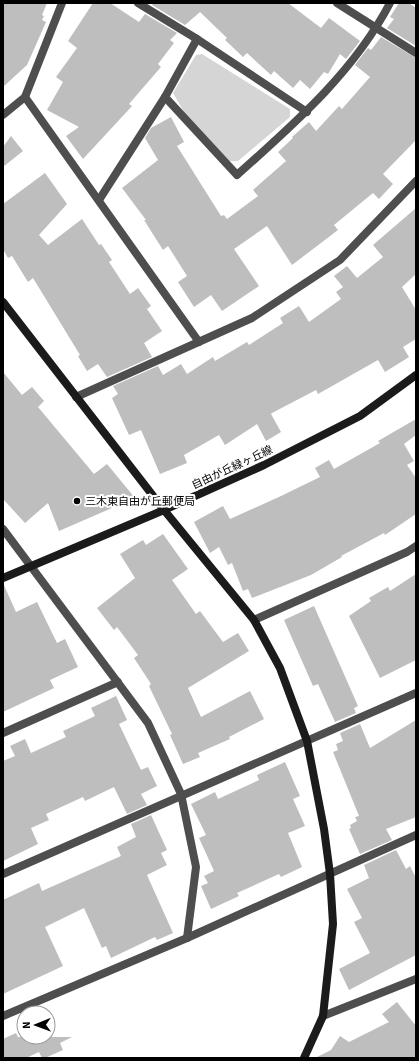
<svg xmlns="http://www.w3.org/2000/svg" width="419" height="1061" viewBox="0 0 419 1061" font-family="'Source Sans 3','Noto Sans JP',sans-serif">
  <rect width="100%" height="100%" fill="#fff"/>
  <!-- green -->
  <path fill="#d5d5d5" d="M202,54l88,55v8l-52,44h-9l-45,-49 -11,-19 23,-38z"/>
  <!-- building -->
  <g fill="#bebebe">
    <path d="M3,3h44l-5,12 2,1 -2,4 4,2 -19,43 -24,22z"/>
    <path d="M93,3h17l29,19 6,-8 32,19 -7,7 4,3 -16,21 3,3 -32,37 3,2 -49,53 -17,-23 13,-9 -32,-17 16,-28 -7,-5 21,-29 -9,-7z"/>
    <path d="M153,3h135l33,25 8,-10 31,23 -14,18 -6,-5 -12,20 -4,-2 -14,17 -10,-9 -7,8 -19,-17 -3,4 -24,-22 -4,4 -18,-17 2,-2 -27,-26 -15,13 -33,-20z"/>
    <path d="M399,3h10l7,5v38l-29,-18 7,-9 -4,-2z"/>
    <path d="M381,37l35,21v82l-33,34 10,10 -14,15 -6,-6 -39,32 4,5 -46,35 -25,-39 -33,23 25,37 -37,25 -11,-16 -17,12 -16,-25 9,-6 -19,-30 -5,4 -19,-30h2l-24,-32 36,-28 -13,-22 6,-10 20,-11 13,25 -7,4 44,70 3,-1 3,4 31,-23 -5,-6 33,-29 -8,-9 15,-14 -1,-1 17,-15 7,9 23,-25 3,3 28,-32 -15,-12 13,-17 3,2z"/>
    <path d="M11,136l12,15 -20,16v-20z"/>
    <path d="M45,173l22,31 -28,31 9,10 34,-26 17,26 2,-1 11,16 -3,2 21,32 8,-6 13,18 -4,3 15,22 -18,12 8,14 -45,20 -9,-13 -11,7 -9,-15 2,-1 -47,-77 -5,4 -16,-26 -4,2 -5,-9v-45z"/>
    <path d="M416,208v66l-14,13 14,23v29l-13,8 6,10 -24,15 -7,-12 -60,34 -2,-4 -44,23 -1,1 10,18 -15,9 -9,-17 -32,21 -6,-10 -35,20 3,8 -27,11 -19,-44 -12,5 -17,-37 6,-4 -5,-8 45,-20 5,9 18,-11 6,10 26,-17 2,4 32,-19 2,3 34,-22 -3,-5 19,-12 10,16 32,-23 -5,-7 7,-5 -9,-11 13,-10 10,12 26,-21 -10,-12z"/>
    <path d="M3,372l19,23 10,-8 12,14 -6,6 56,67 13,-10 28,34 -76,33 -11,-28 -23,20 -22,-24z"/>
    <path d="M416,419v16l-12,9 10,17 -7,4 9,13v36l-31,21 -1,-2 -43,23 1,1 -31,18 -59,23 -4,-9 -5,2 -11,-28 -4,2 -9,-18 -9,6 -16,-31 29,-16 7,13 51,-23 39,-19 -5,-9 14,-8 5,9 46,-26 -2,-2z"/>
    <path d="M163,534l25,35 -16,11 24,34 4,-3 23,31 15,-9 11,18 -61,37 13,29 49,-26 14,28 -35,18 1,2 -32,14 2,4 -17,7 -13,-29 2,-1 -23,-48 2,-2 -17,-26 4,-3 -21,-28 -3,3 -17,-22 38,-30 -15,-24 23,-14 3,5z"/>
    <path d="M416,574v86l-36,18 -31,-62 22,-15 -2,-3 19,-11 2,4z"/>
    <path d="M3,583l13,29 21,-10 20,41 8,-4 13,28 -28,13 4,8 -51,24z"/>
    <path d="M314,606l44,100 -4,2 2,5 -21,9 -17,-38 -5,2 -29,-66z"/>
    <path d="M116,696l11,24 -8,4 22,46 7,-3 9,19 -16,8 6,11 -20,9 -13,-27 -29,14 -2,-4 -37,17 3,6 -18,8 7,16 -35,17v-100l12,-5 -5,-10 15,-7 6,14 35,-16 -3,-6 32,-15 -4,-8z"/>
    <path d="M416,720v97l-30,12 6,11 -32,14 -11,-25 2,-1 -1,-3 7,-4 -2,-4 4,-1 -26,-64 5,-2 -2,-6 7,-3 -3,-8 20,-9 10,24z"/>
    <path d="M285,762l15,34 -7,3 12,27 -17,7 14,34 -21,10 -2,-3 -42,19 2,3 -28,13 -10,-23 7,-3 -4,-7 10,-5 -15,-33 7,-3 -15,-31 24,-12 3,7 41,-19 -2,-5z"/>
    <path d="M151,815l16,35 -6,3 6,12 -20,10 26,58 -16,7 -2,-3 -44,21 -5,-12 -4,2 -18,-40 -39,19 18,39 -60,28v-94l36,-17 3,8 79,-35 -4,-9 19,-10 -5,-13z"/>
    <path d="M396,850l10,19 4,-3 6,12v77l-67,35 -10,-21 31,-16 -16,-31 8,-4 -15,-29 22,-11 -5,-13z"/>
    <path d="M397,1002l19,24v32h-101l16,-8 9,-14 9,6 40,-20 -7,-8z"/>
    <path d="M16,1033l2,4h54l-12,6 3,7 -18,8h-3l-3,-6 -13,6h-23v-19z"/>
  </g>
  <g fill="none" stroke-linecap="round" stroke-linejoin="round">
    <!-- street -->
    <g stroke="#4e4e4e" stroke-width="8">
      <path d="M138,3l59,36 110,73"/>
      <path d="M337,3l79,50"/>
      <path d="M25,97l174,245"/>
      <path d="M165,97l72,78c57,-51 117,-103 153,-172"/>
      <path d="M3,115l22,-18 37,-94"/>
      <path d="M99,200l66,-103 32,-58"/>
      <path d="M76,397l176,-79 88,-58 76,-79"/>
      <path d="M3,529l145,194 33,71 15,73 -9,71"/>
      <path d="M254,620l153,-68 9,-6"/>
      <path d="M3,733l115,-51"/>
      <path d="M3,874l413,-181"/>
      <path d="M3,1016l184,-78 229,-103"/>
      <path d="M323,1016l93,-37"/>
    </g>
    <!-- secondary -->
    <g stroke="#1b1b1b" stroke-width="8">
      <path d="M3,302l161,208 90,110 26,48 27,73 17,88 6,45 3,50 -10,92 -19,42"/>
      <path d="M3,578l161,-68 100,-45 96,-49 56,-41"/>
    </g>
  </g>
  <!-- markers -->
  <circle fill="#000" stroke="#fff" stroke-width="1.5" cx="77" cy="501" r="4"/>
  <g text-anchor="middle" stroke-width="4" stroke-linejoin="round" paint-order="stroke">
    <!-- street labels -->
    <g font-size="11" fill="#000" stroke="#fff">
      <text transform="translate(232 467) rotate(-25)" y="4">自由が丘緑ヶ丘線</text>
    </g>
    <!-- poi labels -->
    <g font-size="11" fill="#000" stroke="#fff" text-anchor="start">
      <text x="85" y="505">三木東自由が丘郵便局</text>
    </g>
  </g>
  <!-- border -->
  <rect width="419" height="1061" fill="none" stroke="#000000" stroke-width="8"/>
  <!-- north arrow -->
  <g transform="translate(36 1025) rotate(269)"><circle r="19" fill="#ffffff" stroke="#999999"/>
  <path d="M0-3L7 15L0 10L-7 15Z" fill="#000000"/>
  <text y="-6" font-size="11" font-weight="bold" text-anchor="middle" fill="#000000">N</text>
  </g>
</svg>
